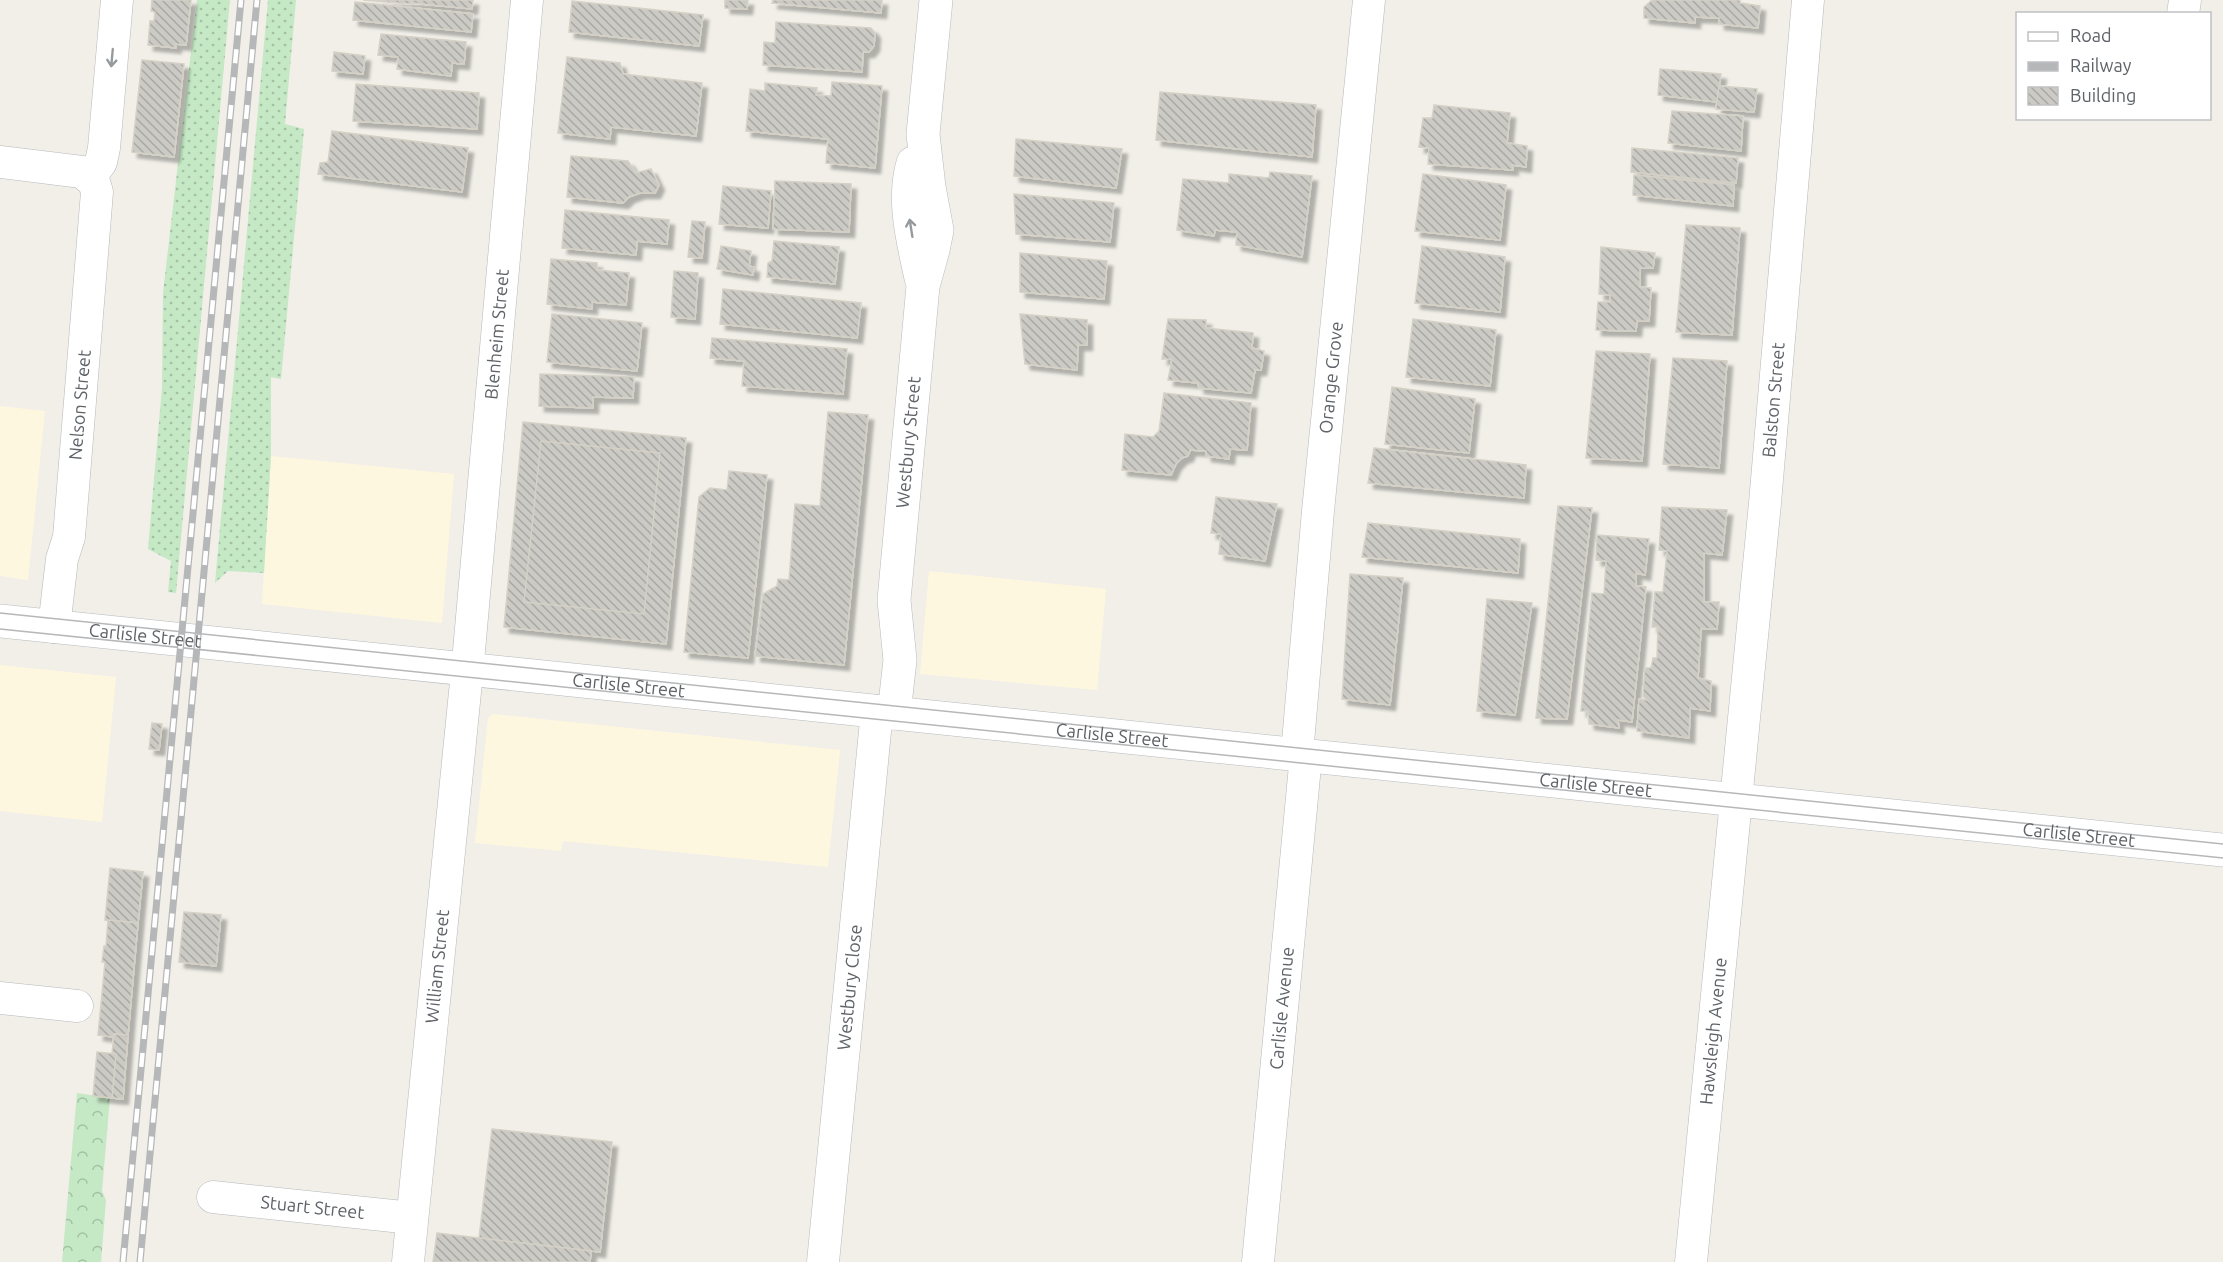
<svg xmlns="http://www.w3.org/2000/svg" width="2223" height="1262" viewBox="0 0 2223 1262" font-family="Ubuntu,sans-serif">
  <defs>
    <pattern id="grass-dots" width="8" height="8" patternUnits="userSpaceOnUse" patternTransform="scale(1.5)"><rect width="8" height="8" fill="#c5e8c5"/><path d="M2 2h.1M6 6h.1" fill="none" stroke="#a3c0a4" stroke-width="1.8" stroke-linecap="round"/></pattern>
    <pattern id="forest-crowns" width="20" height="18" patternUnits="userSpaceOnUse" patternTransform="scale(1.5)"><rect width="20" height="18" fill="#c5e8c5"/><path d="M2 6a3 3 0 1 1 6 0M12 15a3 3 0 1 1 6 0" fill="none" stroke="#a3c0a4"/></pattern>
    <pattern id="building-back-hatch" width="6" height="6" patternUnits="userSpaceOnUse" patternTransform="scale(1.5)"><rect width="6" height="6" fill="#cccac5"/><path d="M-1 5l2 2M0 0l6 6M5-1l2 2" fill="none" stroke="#a9a8a4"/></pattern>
    <filter id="shadow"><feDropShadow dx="5.5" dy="5.5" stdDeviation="1.5" flood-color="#0004"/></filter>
  </defs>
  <rect width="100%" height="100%" fill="#f1efe8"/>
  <!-- commercial -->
  <g fill="#fef7e0">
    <path d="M0,406l45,5 -17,169 -28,-4z"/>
    <path d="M271,456l183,18 -12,149 -180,-19z"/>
    <path d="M929,571l177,18 -9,101 -177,-16z"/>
    <path d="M0,665l116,12 -14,145 -102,-11z"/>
    <path d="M493,714l347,36 -12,117 -265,-26 -2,10 -86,-8 13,-125z"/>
  </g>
  <!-- grass -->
  <g fill="url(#grass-dots)">
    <path d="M197,0h33l-54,593 -8,-1 3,-31 -23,-12 14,-162 1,-94z"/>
    <path d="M268,0h28l-11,124 19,5 -23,250 -10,-2v79l-7,117 -36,-2 -13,12z"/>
  </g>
  <!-- forest -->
  <path fill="url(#forest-crowns)" d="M77,1093l33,5 -8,93 4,9 -5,62h-39z"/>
  <!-- building -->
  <g fill="url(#building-back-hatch)" stroke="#d6d1c6" stroke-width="1.5" filter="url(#shadow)">
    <path d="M152,0h39l-5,45 -11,-1 1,4 -28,-3 2,-24h4l1,-9 -4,-1z"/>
    <path d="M363,0h48v4z"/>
    <path d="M412,0h61l-1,9 -60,-6z"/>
    <path d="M725,0h23l-1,9 -22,-1z"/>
    <path d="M773,0h109l-1,13 -109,-10z"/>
    <path d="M1652,0h88v3l20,3 -2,22 -39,-4v-6l-24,-1v6l-51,-5v-11z"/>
    <path d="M572,1l131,14 -4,31 -130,-14z"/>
    <path d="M355,2l118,12 -2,18 -118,-12z"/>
    <path d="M776,22l95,6 4,5 -1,13 -5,6h-6l-1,20 -99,-7 1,-23 11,1z"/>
    <path d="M381,34l85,8 -2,22 -12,-1 -1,13 -54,-7 1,-12 -20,-2z"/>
    <path d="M334,52l31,4 -2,18 -31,-3z"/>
    <path d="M567,57l53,6 3,11 79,9 -6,53 -85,-9 -1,12 -52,-6z"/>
    <path d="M142,60l42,4 -10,93 -42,-5z"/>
    <path d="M1660,69l61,5 -4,28 -59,-7z"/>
    <path d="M832,82l50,4 -7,82 -49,-5 2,-24 -82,-8 4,-42 15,2v-8l52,5 -1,7 15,1z"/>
    <path d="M356,84l123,9 -2,36 -124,-8z"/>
    <path d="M1719,86l38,3 -3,23 -38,-3z"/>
    <path d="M1160,92l156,13 -4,52 -156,-17z"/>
    <path d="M1434,105l76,8 -3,30 20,3 -1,21 -14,-2 1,5 -85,-6 1,-16 -10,-1 4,-29h9z"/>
    <path d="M1672,111l71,5 -2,35 -73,-8z"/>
    <path d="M332,131l136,17 -6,44 -144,-18 2,-11 8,-1z"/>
    <path d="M1016,139l106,10 -6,39 -102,-12z"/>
    <path d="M1632,148l106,10 -2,25 -105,-11z"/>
    <path d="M571,156l57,5 8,12 15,-4 8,16 -4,8h-15l-11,4 -6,6 -56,-6z"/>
    <path d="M1270,172l42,4 -10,81 -66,-12 1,-13 -22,-2 -1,6 -37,-6 6,-51 46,4v-9l40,4z"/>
    <path d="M1423,174l83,11 -6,55 -85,-9z"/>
    <path d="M1634,175l100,10 -1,21 -100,-11z"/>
    <path d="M775,181l76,3 -2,48 -76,-3z"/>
    <path d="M723,186l48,5 -3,37 -49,-4z"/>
    <path d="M1014,194l100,9 -4,39 -94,-8z"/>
    <path d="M565,210l104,10 -2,24 -30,-3 -1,14 -74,-7z"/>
    <path d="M692,221l13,1 -3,36 -14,-1z"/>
    <path d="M1686,225l54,3 -8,107 -56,-3z"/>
    <path d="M774,241l65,6 -4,37 -68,-7 1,-14 4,-2z"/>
    <path d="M721,246l30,5 -2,15 5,1 -1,8 -36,-6z"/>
    <path d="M1422,246l83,11 -5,55 -85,-9z"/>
    <path d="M1601,247l54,6 -2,15h-13v19l11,1 -2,33h-12l-1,10 -40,-1 2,-28h12v-7l-11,-1z"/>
    <path d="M1020,253l87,8 -3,38 -84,-7z"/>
    <path d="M551,259l46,4v7l32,3 -3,32 -34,-3v7l-45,-5z"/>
    <path d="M674,271l24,2 -3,46 -24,-2z"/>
    <path d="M723,289l138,14 -4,35 -137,-14z"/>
    <path d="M552,314l90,9 -5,48 -90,-9z"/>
    <path d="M1020,314l67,6v25h-9l-1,25 -52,-6z"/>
    <path d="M1168,319l38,1v8l47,5 -1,15 12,3 -3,19h-6l-4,23 -52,-5 -1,-5 -30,-3 4,-21h-10z"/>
    <path d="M1413,319l83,11 -6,56 -84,-9z"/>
    <path d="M712,338l135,11 -4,45 -101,-8 2,-25 -34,-3z"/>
    <path d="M1596,351l54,3 -8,107 -56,-3z"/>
    <path d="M1673,358l54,3 -8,107 -56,-4z"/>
    <path d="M540,374l94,3 -1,21 -40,-1v11l-54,-2z"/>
    <path d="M1392,387l83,12 -6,54 -84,-9z"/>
    <path d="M1164,393l87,10 -4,47 -17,-1 -1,10 -23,-3v-5l-16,-1 -2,6 -6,2 -6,6 -5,11 -49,-5 3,-36 28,3 6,-6z"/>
    <path d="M828,412l40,3 -24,250 -89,-9 8,-62 14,-8 1,-7 11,1 6,-76 25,2z"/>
    <path d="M523,422l163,16 -20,206 -162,-17z"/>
    <path d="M541,441l119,12 -16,161 -120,-12z"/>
    <path d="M1374,448l152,17 -2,33 -156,-15z"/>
    <path d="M729,471l38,4 -19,183 -64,-6 15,-155 11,-9 17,2z"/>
    <path d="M1216,497l61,7 -12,57 -46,-7 2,-20 -10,-1z"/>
    <path d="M1558,506l34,2 -25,211 -31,-1z"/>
    <path d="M1662,507l65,3 -5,45 -18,-2v49h15l-2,27h-16l-3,49 13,3 -1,30 -20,-3 -1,30 -52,-7 2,-32 8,1 -4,-4 2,-28h6l2,-10h4l1,-31h-6l3,-35h8l4,-41 -8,-1z"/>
    <path d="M1368,523l152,16 -2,34 -156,-16z"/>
    <path d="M1597,535l52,4 -4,36 -9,-2v13l10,1 -14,135 -14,-2 1,8 -30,-4 -1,-13h-7l11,-118 12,1 2,-33 -10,-1z"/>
    <path d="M1350,574l53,4 -13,127 -48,-6z"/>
    <path d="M1487,599l45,4 -17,112 -38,-4z"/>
    <path d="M152,723l10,1 -3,26 -10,-1z"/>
    <path d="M110,868l33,4 -5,51 -33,-3z"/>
    <path d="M184,912l37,3 -5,51 -37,-4z"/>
    <path d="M108,920l30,3 -10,112 -14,-1 -1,3 -15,-2 7,-73h-3l2,-16h2z"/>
    <path d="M114,1034l14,1 -5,64 -11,-1 4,-44h-4z"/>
    <path d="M97,1052l19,2 -4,44 -19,-2z"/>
    <path d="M492,1129l120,13 -12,110 -121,-14z"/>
    <path d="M437,1233l154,18 -1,11h-157z"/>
  </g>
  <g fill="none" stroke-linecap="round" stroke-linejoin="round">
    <defs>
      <g id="street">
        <path d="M2183,14l2,-14"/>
        <path d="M0,162l82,10 12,10 3,10 -28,345 -7,22 -8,68"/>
        <path d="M90,177l11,-15 3,-14 13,-148"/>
        <path id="s1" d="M1297,754l21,-243 51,-511"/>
        <path d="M0,998l77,8"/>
        <path id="s2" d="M213,1197l199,21"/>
        <path id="s3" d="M408,1262l60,-600 59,-662"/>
        <path id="s4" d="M823,1262l54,-551"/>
        <path id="s5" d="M1258,1262l48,-507"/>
        <path id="s6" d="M1691,1262l74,-759 43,-503"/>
      </g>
      <g id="secondary">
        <path d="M913,163c-11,37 0,78 8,115"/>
        <path id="s7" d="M0,621l2223,229"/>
        <path id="s8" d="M894,713l6,-53 -6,-60 29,-314 10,-36 4,-20 -8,-43 -6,-53 13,-134"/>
      </g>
    </defs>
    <!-- street casing -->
    <use href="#street" stroke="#b5b8bc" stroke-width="33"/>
    <!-- secondary casing -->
    <use href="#secondary" stroke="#b6babf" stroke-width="34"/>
    <!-- street -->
    <use href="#street" stroke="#fff" stroke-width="32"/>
    <!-- secondary -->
    <use href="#secondary" stroke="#fff" stroke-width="33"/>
    <!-- tram -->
    <g stroke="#b6b7b8" stroke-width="1.5">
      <path d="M0,613l2223,231"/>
      <path d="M0,629l2223,229"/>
    </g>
    <defs>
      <g id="rail">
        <path d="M123,1262l118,-1262"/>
        <path d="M140,1262l117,-1262"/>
      </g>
    </defs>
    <!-- rail casing -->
    <use href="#rail" stroke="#b6b7b8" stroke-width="7"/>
    <!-- rail -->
    <use href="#rail" stroke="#fff" stroke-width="4.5" stroke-dasharray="14" stroke-linecap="butt"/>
  </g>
  <!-- one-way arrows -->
  <defs><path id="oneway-shaft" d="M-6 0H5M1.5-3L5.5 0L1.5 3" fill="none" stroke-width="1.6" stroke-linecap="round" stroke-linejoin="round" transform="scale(1.5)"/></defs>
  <g stroke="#979a9d">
    <use href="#oneway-shaft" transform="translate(112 58) rotate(95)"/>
    <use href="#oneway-shaft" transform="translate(911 228) rotate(-99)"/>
  </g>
  <g text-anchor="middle" stroke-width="6" stroke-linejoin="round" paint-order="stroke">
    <!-- street labels -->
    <g font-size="18" fill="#5f6368" stroke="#fff">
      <text dy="6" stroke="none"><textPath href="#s3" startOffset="932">Blenheim Street</textPath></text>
      <text dy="6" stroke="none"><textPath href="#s1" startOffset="378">Orange Grove</textPath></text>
      <text dy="6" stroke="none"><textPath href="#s6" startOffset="866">Balston Street</textPath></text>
      <text transform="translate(80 405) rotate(-85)" y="6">Nelson Street</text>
      <text dy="6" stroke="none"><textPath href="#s8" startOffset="272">Westbury Street</textPath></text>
      <text dy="6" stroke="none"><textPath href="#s7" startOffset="146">Carlisle Street</textPath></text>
      <text dy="6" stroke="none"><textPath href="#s7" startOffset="632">Carlisle Street</textPath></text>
      <text dy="6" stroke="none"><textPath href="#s7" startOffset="1118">Carlisle Street</textPath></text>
      <text dy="6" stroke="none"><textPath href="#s7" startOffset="1604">Carlisle Street</textPath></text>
      <text dy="6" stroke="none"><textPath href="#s7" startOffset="2090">Carlisle Street</textPath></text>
      <text dy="6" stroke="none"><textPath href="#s3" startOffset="297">William Street</textPath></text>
      <text dy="6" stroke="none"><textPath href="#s4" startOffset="276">Westbury Close</textPath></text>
      <text dy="6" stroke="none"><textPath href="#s5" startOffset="255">Carlisle Avenue</textPath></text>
      <text dy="6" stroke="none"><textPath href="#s6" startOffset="232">Hawsleigh Avenue</textPath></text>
      <text dy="6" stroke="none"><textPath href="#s2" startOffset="100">Stuart Street</textPath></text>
    </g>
  </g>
  <!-- legend -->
  <rect x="2016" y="12" width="195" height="108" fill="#ffffff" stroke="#bfc1c3" stroke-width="1.5"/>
  <rect x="2028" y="32" width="30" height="9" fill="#ffffff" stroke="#bfc1c3" stroke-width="1.5"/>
  <text x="2070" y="42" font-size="18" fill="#5f6368">Road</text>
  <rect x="2028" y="62" width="30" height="9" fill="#b6b7b8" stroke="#bfc1c3" stroke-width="1.5"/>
  <text x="2070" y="72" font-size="18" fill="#5f6368">Railway</text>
  <rect x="2028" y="87" width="30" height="18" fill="url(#building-back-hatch)" stroke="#bfc1c3" stroke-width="1.5"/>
  <text x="2070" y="102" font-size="18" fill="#5f6368">Building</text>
</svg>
